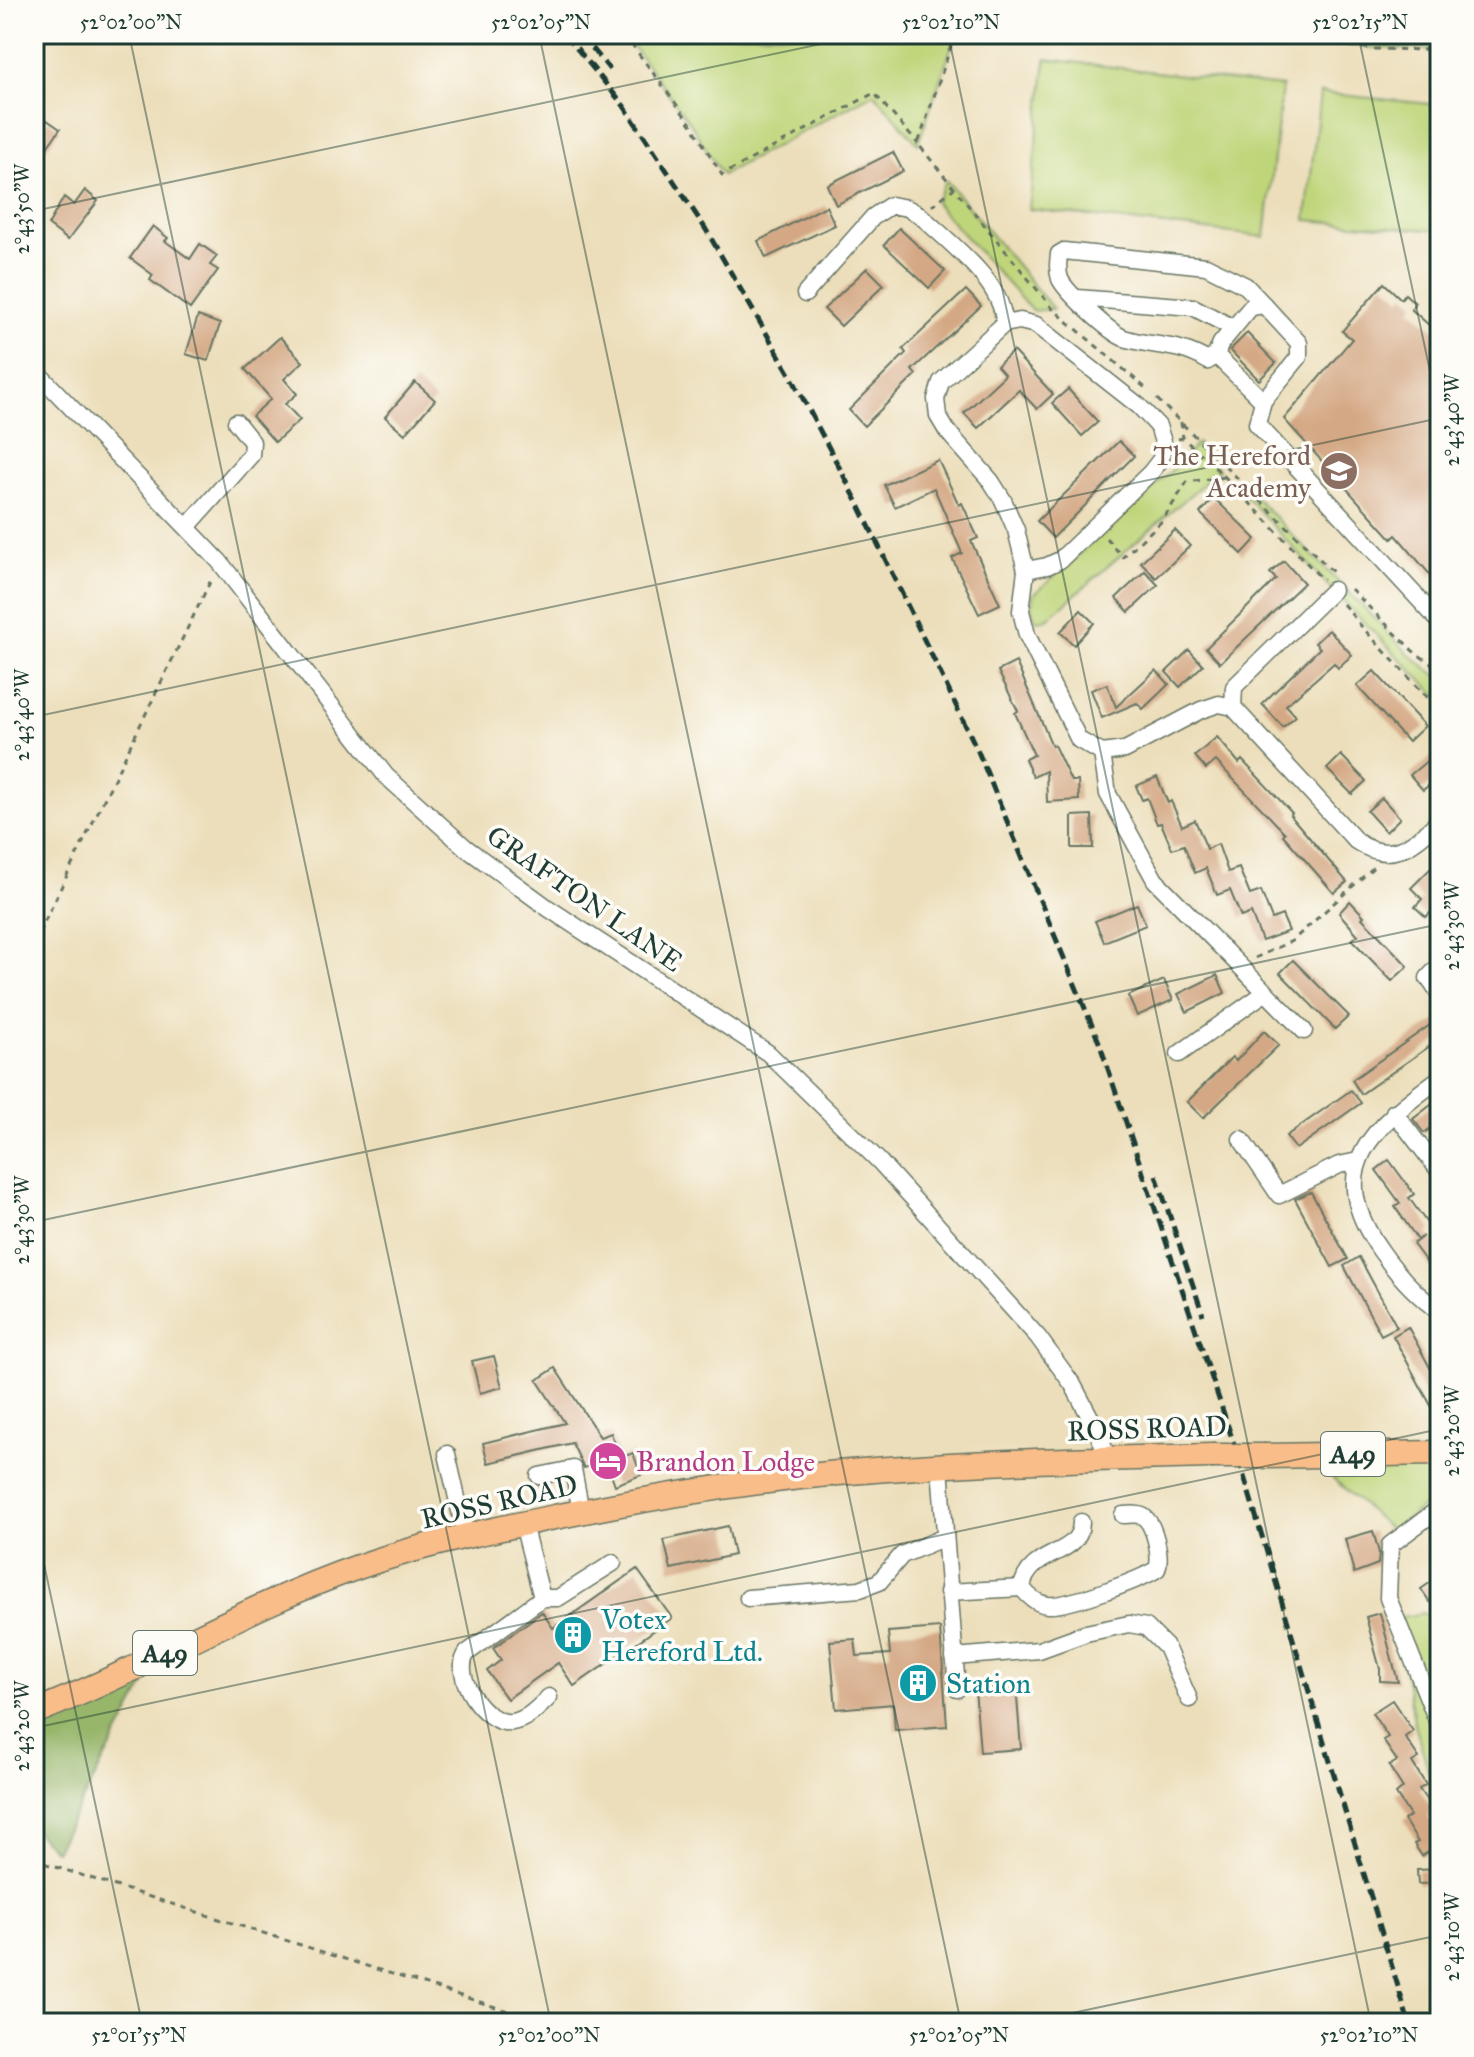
<svg xmlns="http://www.w3.org/2000/svg" width="1474" height="2057" viewBox="0 0 1474 2057" font-family="'IM FELL Great Primer',serif">
  <rect width="100%" height="100%" fill="#fdfcf7"/>
  <filter id="ink" filterUnits="userSpaceOnUse"><feTurbulence type="fractalNoise" baseFrequency=".0125" numOctaves="2"/><feDisplacementMap in="SourceGraphic" scale="16" xChannelSelector="R" yChannelSelector="G"/><feConvolveMatrix kernelMatrix="1 2 1 2 8 2 1 2 1" color-interpolation-filters="sRGB"/></filter>
  <filter id="wash" filterUnits="userSpaceOnUse"><feTurbulence type="fractalNoise" baseFrequency=".006" numOctaves="4" result="noise"/><feDisplacementMap in="SourceGraphic" scale="32" xChannelSelector="R" yChannelSelector="G"/><feGaussianBlur stdDeviation="1.8" result="paint"/><feColorMatrix in="noise" values="0 0 0 0 0 0 0 0 0 0 0 0 0 0 0 0 0 1.4 0 .05"/><feComposite in="paint" operator="in"/></filter>
  <g filter="url(#wash)">
    <rect width="100%" height="100%" fill="#ecdeba"/>
    <!-- green -->
    <g fill="#bfd57a" stroke="#6f8957" stroke-width="2">
      <path d="M624,34h332l-38,110 -44,-51 -152,82 -31,-51z"/>
      <path d="M1255,34h185v16l-65,-2z"/>
      <path d="M1046,59l236,28 -17,150 -236,-28z"/>
      <path d="M1320,93l120,12v126l-134,-11z"/>
      <path d="M946,180l107,129 -21,2 -97,-108z"/>
      <path d="M1197,443l22,27 -172,149 -11,2 -4,-13 1,-13 147,-132z"/>
      <path d="M1231,480l25,18 153,156 31,24v21l-108,-109z"/>
      <path d="M1440,1463v30l-48,38 -74,-66z"/>
      <path d="M1423,1613l17,12v185l-26,-89 -18,-103z"/>
    </g>
    <!-- forest -->
    <path fill="#97b66a" stroke="#5b7a4f" stroke-width="2" d="M146,1682l-91,169 -21,-21v-103z"/>
    <g id="blocks">
      <!-- building -->
      <g fill="#d4a884">
        <path d="M34,120l9,7 4,-7 13,9 -26,37z"/>
        <path d="M893,152l10,19 -67,34 -9,-20z"/>
        <path d="M85,190l13,11 -30,39 -20,-15 16,-28 10,8z"/>
        <path d="M826,206l9,19 -69,33 -8,-17z"/>
        <path d="M153,226l15,12 -3,3 25,18 10,-15 17,12 -7,9 8,5 -28,39 -40,-29 3,-5 -23,-17z"/>
        <path d="M899,228l46,43 -16,17 -45,-43z"/>
        <path d="M867,268l17,17 -43,41 -17,-17z"/>
        <path d="M1384,283l17,16 4,-5 10,9 -4,6 29,26v233l-8,9 -36,-42 -4,4 -108,-120 68,-80 -10,-8z"/>
        <path d="M966,290l15,16 -69,64 4,5 -52,51 -15,-16 57,-57 -3,-4z"/>
        <path d="M198,316l22,8 -12,37 -22,-7z"/>
        <path d="M1247,333l29,30 -17,17 -29,-30z"/>
        <path d="M280,337l23,25 -19,17 13,15 -12,10 15,16 -25,22 -23,-26 19,-17 -26,-30z"/>
        <path d="M1013,351l40,43 -16,15 -18,-19 -41,38 -14,-15 41,-38 -8,-9z"/>
        <path d="M415,382l20,18 -30,34 -20,-17z"/>
        <path d="M1068,389l30,33 -16,14 -30,-33z"/>
        <path d="M1119,441l15,15 -81,82 -16,-17z"/>
        <path d="M938,460l21,45 3,-2 16,35 -7,3 29,63 -21,10 -27,-56 10,-5 -28,-65 -39,19 -11,-22z"/>
        <path d="M1214,498l42,41 -14,15 -42,-41z"/>
        <path d="M1175,530l15,16 -34,32 -15,-16z"/>
        <path d="M1284,561l20,22 -84,80 -14,-15 70,-69 -6,-6z"/>
        <path d="M1145,571l13,14 -29,27 -13,-14z"/>
        <path d="M1081,610l13,13 -20,22 -14,-13z"/>
        <path d="M1329,630l23,25 -14,13 -4,-5 -48,42 10,11 -13,11 -21,-23 58,-56 -5,-5z"/>
        <path d="M1189,650l14,15 -23,22 -14,-15z"/>
        <path d="M1016,662l36,84 2,-1 17,36h7l1,19 -32,2 -1,-31 -13,6 -8,-18 9,-4 -19,-42 3,-2 -20,-40z"/>
        <path d="M1156,670l13,14 -26,25 -6,-6 -35,15 -11,-28 16,-6 9,23z"/>
        <path d="M1374,671l51,55 -17,16 -51,-56z"/>
        <path d="M1217,737l22,26 3,-3 50,53 -2,2 57,67 -13,11 -51,-58 2,-2 -69,-72 -10,8 -11,-13z"/>
        <path d="M1440,750v26l-17,14 -13,-15z"/>
        <path d="M1341,755l25,26 -14,13 -25,-25z"/>
        <path d="M1157,777l11,26 3,-2 11,25 13,-6 12,29 11,-5 10,28 11,-4 11,27 11,-4 11,28 10,-4 7,16 -27,10 -11,-28 -10,4 -11,-27 -13,5 -11,-27 -11,5 -11,-28 -12,4 -11,-26 -4,1 -10,-26 -5,2 -6,-14z"/>
        <path d="M1382,798l18,20 -14,14 -19,-21z"/>
        <path d="M1092,815l1,33h-21v-32z"/>
        <path d="M1440,859v44l-14,14 -11,-10 7,-8 -11,-11z"/>
        <path d="M1350,901l14,15 -2,2 46,48 -16,15 -40,-41 6,-5 -19,-22z"/>
        <path d="M1137,904l9,21 -42,17 -9,-21z"/>
        <path d="M1293,960l56,56 -14,13 -55,-56z"/>
        <path d="M1217,975l8,18 -38,19 -9,-18z"/>
        <path d="M1164,980l9,20 -36,16 -9,-20z"/>
        <path d="M1440,1018v21l-79,55 -9,-14z"/>
        <path d="M1264,1031l15,14 -76,73 -16,-16 45,-45 4,4z"/>
        <path d="M1351,1090l10,13 -65,46 -10,-13z"/>
        <path d="M1440,1098v23l-16,12 -11,-14z"/>
        <path d="M1389,1160l25,34 -5,4 23,32 -4,3 12,16v32l-27,-37 10,-8 -5,4 -23,-33 5,-4 -24,-33z"/>
        <path d="M1311,1192l37,67 -16,8 -37,-68z"/>
        <path d="M1359,1257l38,70 -16,8 -37,-69z"/>
        <path d="M1408,1327l32,59v36l-47,-86z"/>
        <path d="M494,1356l8,31 -22,6 -8,-32z"/>
        <path d="M555,1368l45,69 11,-4 9,25 13,-5 8,22 -26,10 -6,-17 -14,5 -3,-8 -8,3 -12,-25 -84,20 -5,-20 82,-20 -28,-43z"/>
        <path d="M728,1526l6,29 -63,14 -7,-29z"/>
        <path d="M1373,1531l6,22 -1,11 -24,9 -9,-34z"/>
        <path d="M637,1569l35,49 -98,68 -16,-23 -51,36 -20,-28 14,-11 -8,-12 49,-36 11,16z"/>
        <path d="M1440,1576v19l-10,7 -9,-13z"/>
        <path d="M1380,1613l18,69 -18,-1v-12l-14,-52z"/>
        <path d="M940,1628l7,98 -52,4 -2,-26 -57,5 -6,-68 25,-2 2,17 33,-2 -2,-22z"/>
        <path d="M1016,1685l5,64 -41,3 -5,-64z"/>
        <path d="M1392,1700l21,31 -8,6 14,21 -7,4 14,23 -7,4 15,22 -7,4 13,20v9l-18,12 -8,-12 4,-2 -14,-22 6,-4 -14,-22 7,-6 -14,-22 8,-5 -14,-21 5,-3 -16,-24z"/>
        <path d="M1440,1869v14l-22,1 -1,-14z"/>
      </g>
    </g>
  </g>
  <g filter="url(#ink)">
    <use href="#blocks" fill-opacity="0" stroke="#677563" stroke-width="2"/>
    <g fill="none" stroke-linecap="round" stroke-linejoin="round">
      <defs>
        <g id="minor">
          <path d="M805,294l68,-77 18,-12 16,3 13,7c29,28 84,67 84,109l-63,58 -5,17 2,17 9,15 44,50 12,19 13,30 10,40 -5,41 6,24 52,105 23,13 23,-3 76,-40 18,-6 14,3 123,134c35,25 58,3 84,-21"/>
          <path d="M1077,298l116,9 40,21"/>
          <path d="M1004,324l16,-3 16,4 103,81 19,20 5,16 -2,17 -10,13 -91,88 -13,6 -21,4"/>
          <path d="M1216,355l-8,6c-31,-19 -53,-13 -84,-23 -14,-5 -58,-46 -64,-59 -3,-9 -2,-17 -1,-25l5,-3 142,15 40,20 18,19"/>
          <path d="M34,369l185,192 167,215 80,72 82,60 220,145 111,108 159,176 35,48 24,45 11,29"/>
          <path d="M1263,401l-47,-46 5,-12 30,-36 13,-2 35,38v14l-36,44 -6,23 183,198"/>
          <path d="M188,526l63,-71 1,-13 -16,-20"/>
          <path d="M1233,707l1,-20 99,-97"/>
          <path d="M1102,753l6,41 47,86 149,151"/>
          <path d="M1440,965l-12,13 12,16"/>
          <path d="M1179,1054l87,-62"/>
          <path d="M1440,1078c-66,49 -119,89 -59,173 16,23 36,45 59,61"/>
          <path d="M1394,1112l46,60"/>
          <path d="M1241,1139l38,56 60,-30 19,-4"/>
          <path d="M447,1454l19,83"/>
          <path d="M940,1467l17,222"/>
          <path d="M539,1476l34,-7 8,43"/>
          <path d="M1440,1508l-50,37 -2,53 52,130"/>
          <path d="M1081,1522c0,36 -53,26 -59,66 7,9 15,16 26,17 19,2 92,-25 109,-36 5,-12 -3,-48 -15,-53 -6,-3 -13,-1 -19,-1"/>
          <path d="M523,1524l19,74"/>
          <path d="M948,1592l74,-4"/>
          <path d="M748,1598l112,-9 19,-7 23,-27 43,-18"/>
          <path d="M954,1657l85,-7 47,-17 43,-9 17,3 20,20 23,52"/>
          <path d="M549,1697c-10,10 -22,23 -37,25 -28,4 -61,-47 -45,-69l75,-55h16l55,-35"/>
        </g>
        <g id="highway">
          <path d="M1266,1456l174,-3"/>
          <path d="M34,1712c111,-43 212,-106 324,-145 65,-23 134,-37 202,-51 92,-19 185,-34 278,-43 124,-11 249,-14 374,-17"/>
        </g>
      </defs>
      <!-- minor casing -->
      <use href="#minor" stroke="#677563" stroke-width="19"/>
      <!-- highway casing -->
      <use href="#highway" stroke="#677563" stroke-width="27"/>
      <!-- path -->
      <g stroke="#677563" stroke-width="3" stroke-dasharray="6 6" stroke-linecap="butt">
        <path d="M624,34l67,90 31,51 152,-82 44,51"/>
        <path d="M955,34l-37,110 135,165 96,82"/>
        <path d="M1255,34l120,15 65,1"/>
        <path d="M932,206l22,-18"/>
        <path d="M1157,399l177,174"/>
        <path d="M1181,422l2,16"/>
        <path d="M1178,439l5,-1 42,39 98,103"/>
        <path d="M1106,538l17,19 39,-36 25,-39 38,-5"/>
        <path d="M1351,589l62,62 27,19"/>
        <path d="M1343,604l19,23 78,84"/>
        <path d="M34,943l177,-363"/>
        <path d="M1255,958l37,-17 83,-75"/>
        <path d="M34,1858l3,3 493,157 22,5"/>
      </g>
      <!-- minor -->
      <use href="#minor" stroke="#fff" stroke-width="16"/>
      <!-- highway -->
      <use href="#highway" stroke="#f9bd89" stroke-width="24"/>
      <!-- rail -->
      <g stroke="#1f3d34" stroke-width="5" stroke-dasharray="12 6" stroke-linecap="butt">
        <path d="M565,34l59,72 81,122 85,146 67,127 120,248 122,293 137,408 173,573"/>
        <path d="M581,34l29,36"/>
        <path d="M1156,1175l47,140"/>
      </g>
      <defs>
        <path id="highway-bridge" d="M1212,1456h54"/>
      </defs>
      <!-- highway-bridge casing -->
      <use href="#highway-bridge" stroke="#677563" stroke-width="27" stroke-linecap="butt"/>
      <!-- highway-bridge -->
      <use href="#highway-bridge" stroke="#f9bd89" stroke-width="24"/>
    </g>
  </g>
  <!-- ticks -->
  <path fill="none" stroke="#1f3d34" stroke-width="2" stroke-opacity="0.45" d="M129,34l422,1989M539,34l422,1989M948,34l423,1989M1358,34l82,384M34,211l834,-177M34,717l1406,-299M34,1222l1406,-298M34,1517l108,506M34,1728l1406,-299M1025,2023l415,-88"/>
  <!-- icons -->
  <defs>
    <symbol id="school-disc" viewBox="-11 -11 22 22"><circle r="9.5" fill="#8d6e63" stroke="#fdfcf7"/><path d="M0-5L7-2L0 1L-7-2ZM-4 1L0 2.5L4 1V4Q0 6-4 4Z" fill="#fff"/></symbol>
    <symbol id="hotel-disc" viewBox="-11 -11 22 22"><circle r="9.5" fill="#d1479c" stroke="#fdfcf7"/><path d="M-6-4.5h1.5V1H6V5H4.5V3h-9V5H-6ZM-4 0a1.8 1.8 0 1 1 3.6 0ZM.5 0V-2.5h3Q6-2.5 6 0Z" fill="#fff"/></symbol>
    <symbol id="building-disc" viewBox="-11 -11 22 22"><circle r="9.5" fill="#0f9aa8" stroke="#fdfcf7"/><path d="M-4-6H4V6H1V3H-1V6H-4ZM-2.5-4.3h1.7v1.8h-1.7ZM.8-4.3h1.7v1.8H.8ZM-2.5-1h1.7V.8h-1.7ZM.8-1h1.7V.8H.8Z" fill="#fff"/></symbol>
  </defs>
  <g fill-rule="evenodd">
    <use href="#school-disc" x="1317" y="449" width="44" height="44"/>
    <use href="#hotel-disc" x="586" y="1439" width="44" height="44"/>
    <use href="#building-disc" x="551" y="1613" width="44" height="44"/>
    <use href="#building-disc" x="896" y="1661" width="44" height="44"/>
  </g>
  <g text-anchor="middle" stroke-width="7" stroke-linejoin="round" paint-order="stroke">
    <!-- shield labels -->
    <g fill="#fdfcf7" stroke="#62766e" stroke-width="2">
      <rect x="1321" y="1432" width="64" height="44" rx="6"/>
      <rect x="133" y="1631" width="64" height="44" rx="6"/>
    </g>
    <g font-size="26" font-weight="bold" fill="#1f3d34">
      <text x="1353" y="1463">A49</text>
      <text x="165" y="1662">A49</text>
    </g>
    <!-- education labels -->
    <g font-size="28" fill="#785e54" stroke="#fdfcf7" text-anchor="end">
      <text x="1311" y="465">The Hereford<tspan x="1311" dy="32">Academy</tspan></text>
    </g>
    <!-- street labels -->
    <g font-size="28" fill="#1f3d34" stroke="#fdfcf7">
      <text transform="translate(585 898) rotate(35)" y="10">GRAFTON LANE</text>
      <text transform="translate(1147 1428) rotate(-2)" y="10">ROSS ROAD</text>
      <text transform="translate(499 1501) rotate(-13)" y="10">ROSS ROAD</text>
    </g>
    <!-- hotel labels -->
    <g font-size="28" fill="#b23c85" stroke="#fdfcf7" text-anchor="start">
      <text x="636" y="1471">Brandon Lodge</text>
    </g>
    <!-- culture labels -->
    <g font-size="28" fill="#0d838f" stroke="#fdfcf7" text-anchor="start">
      <text x="601" y="1629">Votex<tspan x="601" dy="32">Hereford Ltd.</tspan></text>
      <text x="946" y="1693">Station</text>
    </g>
  </g>
  <!-- margin -->
  <rect width="1474" height="2057" fill="none" stroke="#fdfcf7" stroke-width="88"/>
  <rect x="44" y="44" width="1386" height="1969" fill="none" stroke="#1f3d34" stroke-width="3"/>
  <g font-size="20" text-anchor="middle" fill="#1f3d34">
    <text x="131" y="29">52°02'00"N</text>
    <text x="541" y="29">52°02'05"N</text>
    <text x="951" y="29">52°02'10"N</text>
    <text x="1360" y="29">52°02'15"N</text>
    <text transform="translate(22 209) rotate(-90)" y="7">2°43'50"W</text>
    <text transform="translate(1452 420) rotate(-90)" y="7">2°43'40"W</text>
    <text transform="translate(22 715) rotate(-90)" y="7">2°43'40"W</text>
    <text transform="translate(1452 926) rotate(-90)" y="7">2°43'30"W</text>
    <text transform="translate(22 1220) rotate(-90)" y="7">2°43'30"W</text>
    <text transform="translate(1452 1431) rotate(-90)" y="7">2°43'20"W</text>
    <text transform="translate(22 1726) rotate(-90)" y="7">2°43'20"W</text>
    <text transform="translate(1452 1937) rotate(-90)" y="7">2°43'10"W</text>
    <text x="139" y="2042">52°01'55"N</text>
    <text x="549" y="2042">52°02'00"N</text>
    <text x="959" y="2042">52°02'05"N</text>
    <text x="1369" y="2042">52°02'10"N</text>
  </g>
</svg>
